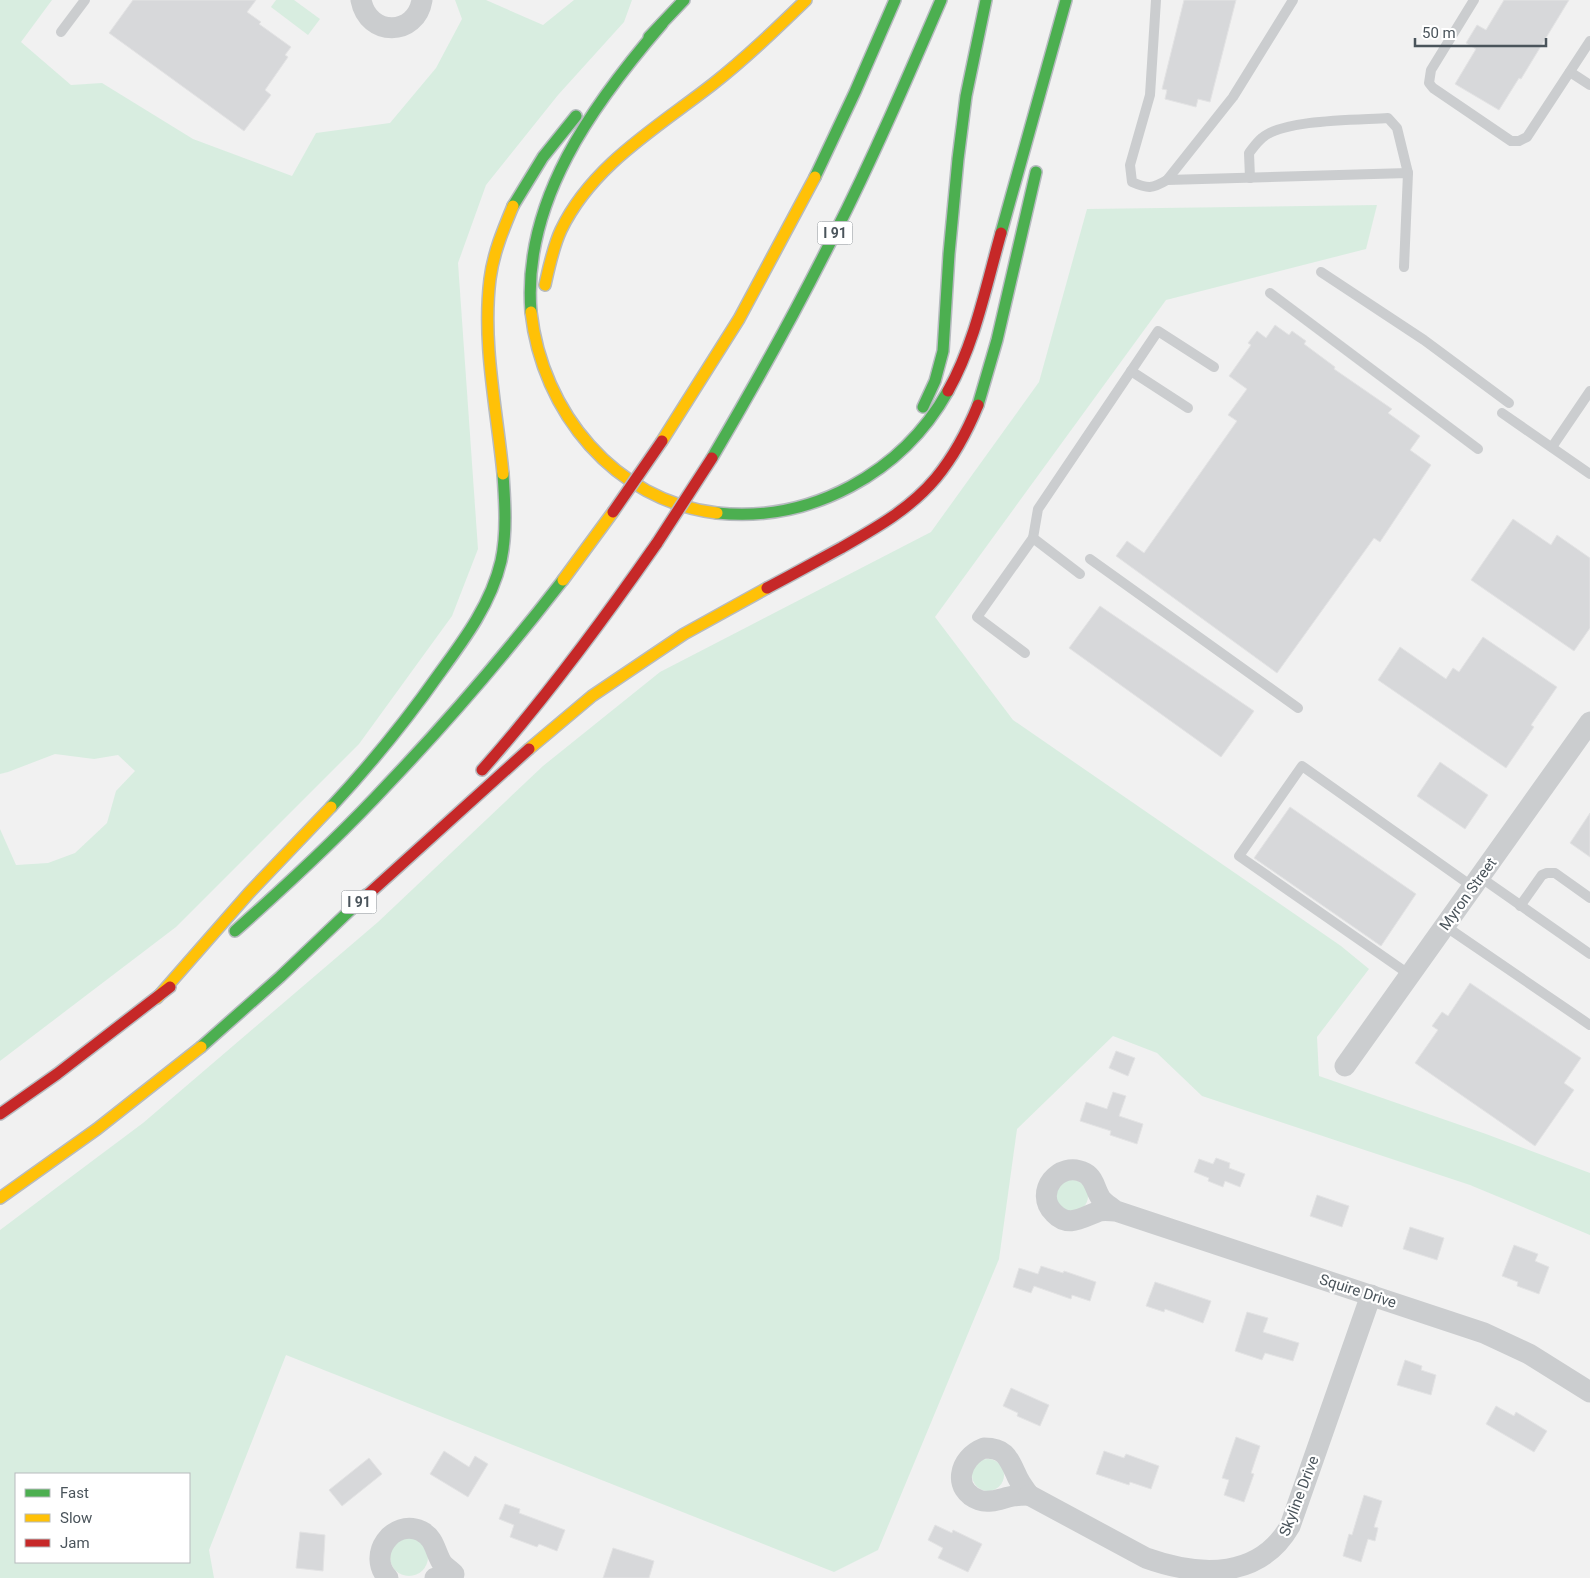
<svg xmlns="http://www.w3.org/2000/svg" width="1590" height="1578" viewBox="0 0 1590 1578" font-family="Roboto,sans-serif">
  <rect width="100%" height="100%" fill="#f1f1f1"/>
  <!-- green -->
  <g fill="#d8ede0" fill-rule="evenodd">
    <path d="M0,0h52l-31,42 50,43 31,-2 91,56 99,37 24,-43 74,-10 46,-55 26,-49 -7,-19h31l57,25 31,-25h58l-8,22 -66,73 -72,90 -28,78 20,286 -26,67 -93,128 -183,183 -176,134v-232l16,36 32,-2 27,-10 32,-30 9,-32 19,-20 -17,-16 -24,4 -39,-5 -47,18 -8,2z"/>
    <path d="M276,0h18l26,19 -12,16 -37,-28z"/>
    <path d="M1377,205l-11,44 -200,51 -231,317 78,103 328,226 28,23 -52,68 2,39 167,58 104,39v62l-120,-50 -268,-89 -45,-43 -44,-17 -96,93 -18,130 -121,291 -44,22 -548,-217 -77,195 5,28h-214v-348l143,-107 235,-201 165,-156 117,-94 271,-140 108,-150 48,-173zM16,1474h173v88h-173z"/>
    <circle cx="1072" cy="1196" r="16"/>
    <circle cx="988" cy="1475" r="16"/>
    <circle cx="409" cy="1557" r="19"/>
  </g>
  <!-- building -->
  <g fill="#d7d8da" stroke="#e3e3e4">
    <path d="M133,0h123l-9,12 14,10 -2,2 32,23 -6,8 3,2 -23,33 6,5 -27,36 -135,-98z"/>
    <path d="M1184,0h52l-26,102 -12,-3 -2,8 -31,-8 2,-9 -5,-1z"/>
    <path d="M1504,0h65l-48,79 -2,-1 -20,32 -44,-26 21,-35 -10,-6 11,-18 9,5z"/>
    <path d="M1275,325l14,10 3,-4 14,10 -2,3 31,23 -1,2 58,40 -4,4 32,23 -10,14 21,15 -51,77 -6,-4 -97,135 -161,-117 11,-15 17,12 93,-132 -9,-6 19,-26 -18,-13 22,-31 -3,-2 9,-12 9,7z"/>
    <path d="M1513,519l38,26 6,-10 33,23v70l-16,23 -103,-71z"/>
    <path d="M1100,606l154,105 -33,46 -152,-109z"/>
    <path d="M1483,637l74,50 -26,38 3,2 -28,41 -128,-88 22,-33 46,32 7,-11 6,4z"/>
    <path d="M1440,762l48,33 -23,34 -48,-33z"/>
    <path d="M1290,807l126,87 -35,52 -127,-88z"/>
    <path d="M1590,813v44l-20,-14z"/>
    <path d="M1470,983l111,75 -17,25 10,7 -39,56 -120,-83 23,-33 -6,-4 10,-14 6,4z"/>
    <path d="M1116,1051l19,7 -7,18 -19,-8z"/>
    <path d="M1113,1092l13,4 -7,20 24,8 -6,20 -27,-9 1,-4 -31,-10 6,-19 21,7z"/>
    <path d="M1216,1158l14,5 -1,5 16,6 -5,13 -15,-6 -2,6 -15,-6 1,-3 -15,-6 5,-13 14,5z"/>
    <path d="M1317,1195l32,11 -7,21 -32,-11z"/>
    <path d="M1410,1227l34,11 -7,22 -34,-11z"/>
    <path d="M1514,1245l24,9 -3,7 14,6 -10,27 -22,-8 1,-4 -16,-6z"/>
    <path d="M1041,1266l22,7 1,-2 32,11 -6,19 -18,-6 -1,4 -37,-13 -3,7 -18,-6 6,-19 19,6z"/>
    <path d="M1155,1282l56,19 -8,22 -38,-14 -1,3 -18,-6z"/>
    <path d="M1247,1312l21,6 -5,14 36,11 -6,18 -28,-8 -3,7 -27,-9z"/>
    <path d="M1405,1360l17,6 -1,4 15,5 -5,20 -34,-10z"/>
    <path d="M1011,1388l38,17 -9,21 -23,-10 1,-3 -15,-7z"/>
    <path d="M1496,1406l18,10 2,-4 31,19 -13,21 -48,-28z"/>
    <path d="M1236,1437l24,9 -9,27 3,1 -10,28 -20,-7 5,-15 -7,-2z"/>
    <path d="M444,1451l25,16 6,-11 13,8 -20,33 -38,-23z"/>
    <path d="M1104,1451l20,7 2,-4 33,12 -8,23 -21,-7 -1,3 -33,-11z"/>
    <path d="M369,1458l13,16 -40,32 -13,-16z"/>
    <path d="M1364,1495l18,6 -8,26 4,1 -3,13 -7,-2 -7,23 -18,-6 6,-22 3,1z"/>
    <path d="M505,1504l15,5 -1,4 46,17 -8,21 -18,-7 -2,3 -27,-10 4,-12 -15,-6z"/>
    <path d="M935,1525l17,8 1,-3 29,14 -14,28 -30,-14 5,-10 -15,-8z"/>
    <path d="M300,1532l25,3 -2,36 -27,-3z"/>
    <path d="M613,1548l41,13 -5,17h-46z"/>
  </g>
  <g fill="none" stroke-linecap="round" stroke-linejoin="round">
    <defs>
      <g id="fast">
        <path d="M649,37l35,-37"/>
        <path d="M815,177l40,-85 40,-92"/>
        <path d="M513,206l30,-49 33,-41"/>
        <path d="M1001,233l65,-233"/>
        <path d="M531,312c-9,-111 62,-208 131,-288"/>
        <path d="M978,405l19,-65 39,-168"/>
        <path d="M923,407l12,-26 8,-30 6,-97 9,-95 8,-63 20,-96"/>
        <path d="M712,458c43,-73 84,-147 122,-223 39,-77 73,-156 107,-235"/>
        <path d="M717,513c94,10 185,-40 231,-122"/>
        <path d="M331,807c39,-42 75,-86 108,-133 25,-34 52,-70 62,-113 6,-28 4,-58 2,-87"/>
        <path d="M235,931c53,-47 105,-95 153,-147 62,-65 120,-133 175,-204"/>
        <path d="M201,1047l79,-70 86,-82"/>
      </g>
      <g id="slow">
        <path d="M545,285c4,-18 8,-38 16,-55 31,-65 97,-103 152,-146 33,-26 63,-55 93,-84"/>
        <path d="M531,312c11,100 84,189 186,201"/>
        <path d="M662,441l77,-122 76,-142"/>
        <path d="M503,474c-6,-64 -21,-130 -13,-195 3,-25 13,-49 23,-73"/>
        <path d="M563,580l50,-68"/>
        <path d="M529,749l63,-53 92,-62 83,-46"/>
        <path d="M157,998l92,-105 82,-86"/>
        <path d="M0,1198l97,-69 104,-82"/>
      </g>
      <g id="jam">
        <path d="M948,391c27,-48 38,-105 53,-158"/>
        <path d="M767,588c25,-13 50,-27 74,-40 35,-20 69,-39 95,-70 18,-22 31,-46 42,-73"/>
        <path d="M482,770c64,-72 120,-148 175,-227"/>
        <path d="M353,908l176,-159"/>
        <path d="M0,1114l57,-40 113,-87"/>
      </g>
    </defs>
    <!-- fast casing -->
    <use href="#fast" stroke="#b7bbc0" stroke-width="14"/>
    <!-- slow casing -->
    <use href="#slow" stroke="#b7bbc0" stroke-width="14"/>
    <!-- jam casing -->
    <use href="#jam" stroke="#b7bbc0" stroke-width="14"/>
    <!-- lane -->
    <g stroke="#cbcdcf" stroke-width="10">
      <path d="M1156,0l-6,95 -20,70 2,17c16,7 20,7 35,-2l66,-83 60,-97"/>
      <path d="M1474,0l-43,70 -2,13 4,5 78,53h8l8,-4 63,-96"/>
      <path d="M61,32l24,-32"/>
      <path d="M1570,72l20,13"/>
      <path d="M1250,178l-1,-25c4,-5 8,-11 13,-15 21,-19 96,-18 126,-20l9,10 11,45"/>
      <path d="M1167,180l241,-7 -4,94"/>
      <path d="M1321,272l103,68 85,63"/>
      <path d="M1270,293l208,156"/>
      <path d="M1131,371l57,37"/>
      <path d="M1502,413l88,61"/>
      <path d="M1552,447l38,-56"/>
      <path d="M1033,538l5,-29 120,-178 56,36"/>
      <path d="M1090,559l208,149"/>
      <path d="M1025,653l-48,-36 56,-79 47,36"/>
      <path d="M1480,877l110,77"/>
      <path d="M1520,906l22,-31 5,-2h8l35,25"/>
      <path d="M1445,926l145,99"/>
      <path d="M1410,975l-171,-119 63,-90 171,121"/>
    </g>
    <!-- street -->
    <g stroke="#cbcdcf" stroke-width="21">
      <path d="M361,0c7,37 55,37 61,0"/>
      <path d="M1345,1066l245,-344"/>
      <path d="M1116,1211c-4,-3 -9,-6 -13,-10 -8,-8 -7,-22 -18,-28 -26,-14 -52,20 -31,40 15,16 30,3 46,-2 5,-1 11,0 16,0l368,122 45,21 61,38"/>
      <path d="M984,1448c21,0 24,9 32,26 3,8 8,14 13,21 -5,0 -11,0 -16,1 -11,2 -23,8 -34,4 -27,-10 -21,-42 5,-52z"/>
      <path d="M1029,1495l117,63c56,20 114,20 144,-32l81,-231"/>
      <path d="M388,1578c-22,-23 5,-60 33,-47 14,7 14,21 21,32 3,4 8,7 12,11l-19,4"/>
    </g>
    <!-- fast -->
    <use href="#fast" stroke="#4caf50" stroke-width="11"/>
    <!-- slow -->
    <use href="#slow" stroke="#ffc107" stroke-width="11"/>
    <!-- jam -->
    <use href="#jam" stroke="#c62828" stroke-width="11"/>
    <defs>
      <g id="jam-bridge">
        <path d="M613,512l49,-71"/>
        <path d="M657,543l55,-85"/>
      </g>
    </defs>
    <!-- jam-bridge casing -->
    <use href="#jam-bridge" stroke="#b7bbc0" stroke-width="14" stroke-linecap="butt"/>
    <!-- jam-bridge -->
    <use href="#jam-bridge" stroke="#c62828" stroke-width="11"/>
  </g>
  <g text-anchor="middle" stroke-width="4.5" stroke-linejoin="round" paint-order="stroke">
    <!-- shield labels -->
    <g fill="#fff" stroke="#80878c" stroke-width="1">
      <rect x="817.5" y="221.5" width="35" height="23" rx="4"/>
      <rect x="341.5" y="890.5" width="35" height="23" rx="4"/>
    </g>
    <g font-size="14" font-weight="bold" fill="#4a545b">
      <text x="835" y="238">I 91</text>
      <text x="359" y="907">I 91</text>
    </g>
    <!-- street labels -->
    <g font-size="15" fill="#4a545b" stroke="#fff">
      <text transform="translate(1468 894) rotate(-54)" y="5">Myron Street</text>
      <text transform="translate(1358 1291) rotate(18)" y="5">Squire Drive</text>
      <text transform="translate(1299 1496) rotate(-69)" y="5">Skyline Drive</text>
    </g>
  </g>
  <!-- legend -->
  <rect x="15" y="1473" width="175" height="90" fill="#ffffff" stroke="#b7bbbd"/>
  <rect x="25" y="1489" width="25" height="8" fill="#4caf50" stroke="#b7bbbd"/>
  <text x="60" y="1498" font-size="15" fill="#4a545b">Fast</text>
  <rect x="25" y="1514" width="25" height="8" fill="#ffc107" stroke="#b7bbbd"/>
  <text x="60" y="1523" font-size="15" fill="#4a545b">Slow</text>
  <rect x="25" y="1539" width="25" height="8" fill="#c62828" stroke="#b7bbbd"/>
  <text x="60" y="1548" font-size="15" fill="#4a545b">Jam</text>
  <!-- scale -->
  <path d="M1415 38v8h131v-8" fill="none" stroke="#4a545b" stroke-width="2.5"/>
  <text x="1422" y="38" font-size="15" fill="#4a545b" stroke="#ffffff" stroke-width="4" paint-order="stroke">50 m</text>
</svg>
